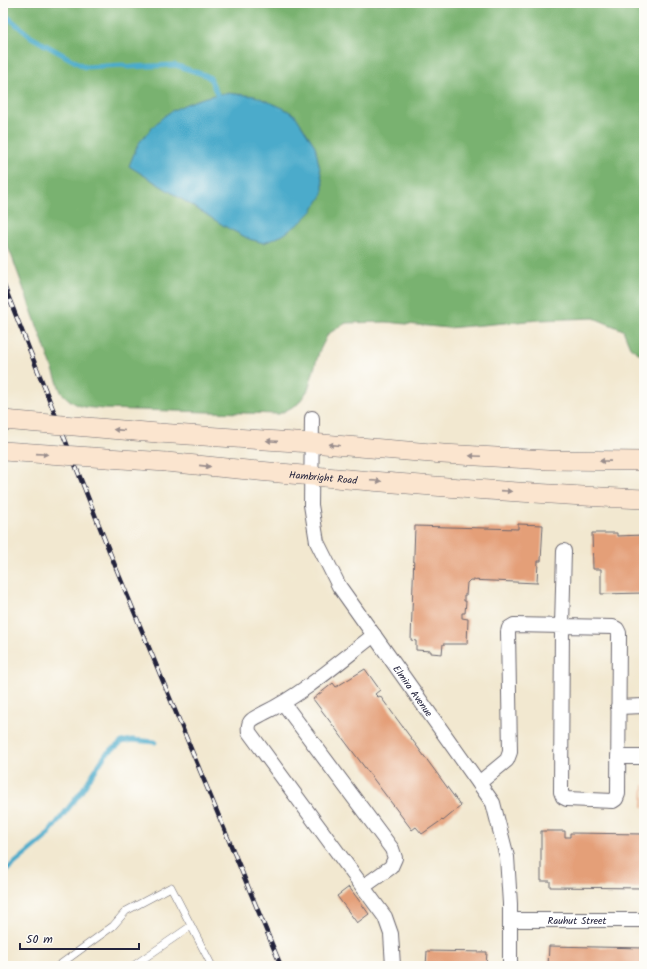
<svg xmlns="http://www.w3.org/2000/svg" width="647" height="969" viewBox="0 0 647 969" font-family="Kalam,sans-serif">
  <rect width="100%" height="100%" fill="#fdfcf7"/>
  <filter id="ink" filterUnits="userSpaceOnUse"><feTurbulence type="fractalNoise" baseFrequency=".025" numOctaves="2"/><feDisplacementMap in="SourceGraphic" scale="8" xChannelSelector="R" yChannelSelector="G"/><feConvolveMatrix kernelMatrix="1 2 1 2 8 2 1 2 1" color-interpolation-filters="sRGB"/></filter>
  <filter id="wash" filterUnits="userSpaceOnUse"><feTurbulence type="fractalNoise" baseFrequency=".012" numOctaves="4" result="noise"/><feDisplacementMap in="SourceGraphic" scale="16" xChannelSelector="R" yChannelSelector="G"/><feGaussianBlur stdDeviation="0.9" result="paint"/><feColorMatrix in="noise" values="0 0 0 0 0 0 0 0 0 0 0 0 0 0 0 0 0 1.4 0 .05"/><feComposite in="paint" operator="in"/></filter>
  <g filter="url(#wash)">
    <rect width="100%" height="100%" fill="#f2e8d0"/>
    <!-- forest -->
    <path fill="#79b270" stroke="#4e6a56" d="M3,3h641v354l-14,-10 -7,-17 -29,-12 -55,2 -91,8 -62,-6 -40,1 -18,11 -9,18 -11,38 -10,14 -19,10 -175,-5c-21,-2 -28,-1 -43,-17l-50,-138 -8,-18z"/>
    <!-- water -->
    <path fill="#4cabcb" stroke="#376683" d="M226,93l29,3 28,12 12,7 20,31 8,38v10l-11,17 -11,11 -18,13 -19,8 -15,-4 -23,-12 -97,-61c3,-7 6,-16 10,-23 7,-9 21,-25 31,-31 16,-9 38,-17 56,-19z"/>
    <g fill="none" stroke-linecap="round" stroke-linejoin="round">
      <!-- stream -->
      <g stroke="#4cabcb" stroke-width="5">
        <path d="M3,13l28,24 54,30 38,-2 5,2 47,-2 30,10 5,3 7,16"/>
        <path d="M3,873l42,-35 36,-46 25,-38 16,-12 10,-2 23,2"/>
      </g>
    </g>
    <g id="blocks">
      <!-- building -->
      <g fill="#e49f78">
        <path d="M518,524l25,1 -2,36h-3l-1,22 -67,-3 -3,3 -1,12h-2v6h2l-1,12h-3v5l6,1 -1,25h-24l-1,10 -11,-1v-2l-15,-1v-9l-5,-1 4,-114 103,3z"/>
        <path d="M592,533h25v3l27,-1v58l-43,1v-25h-8z"/>
        <path d="M365,669l15,21 -5,4 3,3 2,-1 81,110 -18,15 -1,-1 -20,14 -6,-7 -4,3 -99,-131 20,-16 3,4z"/>
        <path d="M643,785h1v22h-2z"/>
        <path d="M541,831h24v6h5v-4l74,1v54l-94,-1v-6h-9z"/>
        <path d="M349,887l20,27 -12,9 -20,-27z"/>
        <path d="M549,946l95,2v18h-96z"/>
        <path d="M427,951l60,1 -1,14h-60z"/>
      </g>
    </g>
  </g>
  <g filter="url(#ink)">
    <use href="#blocks" fill-opacity="0" stroke="#6b676f" stroke-width="1"/>
    <g fill="none" stroke-linecap="round" stroke-linejoin="round">
      <defs>
        <g id="lane">
          <path d="M58,966l55,-40 13,-15 45,-24 41,79"/>
          <path d="M133,966l58,-40"/>
        </g>
        <g id="street">
          <path id="s1" d="M312,418l-1,87 6,37 22,44 154,217 14,54 3,47v62"/>
          <path d="M374,635c-35,27 -71,59 -110,78 -10,6 -17,6 -15,19l136,185 6,17 2,32"/>
          <path d="M284,704l108,145 3,9 -4,9 -28,20"/>
          <path d="M618,707l26,-1"/>
          <path d="M618,757h26"/>
          <path d="M479,783l28,-23 3,-8 -2,-120 1,-4 5,-3 99,2 4,2 2,4 -1,161 -2,5 -3,2 -46,-2 -4,-2 -2,-5 1,-167 2,-74"/>
          <path id="s2" d="M510,920h134"/>
        </g>
        <g id="secondary">
          <path d="M158,433l153,10 132,11 105,6 96,1"/>
          <path id="s3" d="M166,462c159,16 318,30 478,37"/>
        </g>
      </defs>
      <!-- lane casing -->
      <use href="#lane" stroke="#6b676f" stroke-width="8"/>
      <!-- street casing -->
      <use href="#street" stroke="#6b676f" stroke-width="16"/>
      <!-- secondary casing -->
      <use href="#secondary" stroke="#6b676f" stroke-width="20"/>
      <!-- lane -->
      <use href="#lane" stroke="#fff" stroke-width="7"/>
      <!-- street -->
      <use href="#street" stroke="#fff" stroke-width="14"/>
      <!-- secondary -->
      <use href="#secondary" stroke="#fbe5cf" stroke-width="19"/>
      <defs>
        <path id="rail" d="M3,283l113,285 165,398"/>
      </defs>
      <!-- rail casing -->
      <use href="#rail" stroke="#22223b" stroke-width="4.5"/>
      <!-- rail -->
      <use href="#rail" stroke="#fdfcf7" stroke-width="3" stroke-dasharray="9" stroke-linecap="butt"/>
      <defs>
        <g id="secondary-bridge">
          <path d="M3,420l155,13"/>
          <path d="M3,451l163,11"/>
        </g>
      </defs>
      <!-- secondary-bridge casing -->
      <use href="#secondary-bridge" stroke="#6b676f" stroke-width="20" stroke-linecap="butt"/>
      <!-- secondary-bridge -->
      <use href="#secondary-bridge" stroke="#fbe5cf" stroke-width="19"/>
    </g>
    <!-- one-way arrows -->
    <defs><path id="oneway-solid" d="M-6-.8H1V-3.2L6.5 0L1 3.2V.8H-6Z"/></defs>
    <g fill="#998d8c">
      <use href="#oneway-solid" transform="translate(119 430) rotate(-175)"/>
      <use href="#oneway-solid" transform="translate(272 441) rotate(-176)"/>
      <use href="#oneway-solid" transform="translate(334 445) rotate(-175)"/>
      <use href="#oneway-solid" transform="translate(42 454) rotate(4)"/>
      <use href="#oneway-solid" transform="translate(475 456) rotate(-177)"/>
      <use href="#oneway-solid" transform="translate(605 461) rotate(-179)"/>
      <use href="#oneway-solid" transform="translate(205 466) rotate(6)"/>
      <use href="#oneway-solid" transform="translate(376 481) rotate(4)"/>
      <use href="#oneway-solid" transform="translate(506 491) rotate(4)"/>
    </g>
  </g>
  <g text-anchor="middle" stroke-width="3" stroke-linejoin="round" paint-order="stroke">
    <!-- street labels -->
    <g font-size="10" fill="#22223b" stroke="#fdfcf7">
      <text dy="4" stroke="none"><textPath href="#s3" startOffset="158">Hambright Road</textPath></text>
      <text dy="4" stroke="none"><textPath href="#s1" startOffset="302">Elmira Avenue</textPath></text>
      <text dy="4" stroke="none"><textPath href="#s2" startOffset="67">Rauhut Street</textPath></text>
    </g>
  </g>
  <!-- margin -->
  <rect width="647" height="969" fill="none" stroke="#fdfcf7" stroke-width="16"/>
  <!-- scale -->
  <path d="M20 943v6h119v-6" fill="none" stroke="#22223b" stroke-width="2"/>
  <text x="26" y="943" font-size="12" fill="#22223b" stroke="#fdfcf7" stroke-width="3" paint-order="stroke">50 m</text>
</svg>
